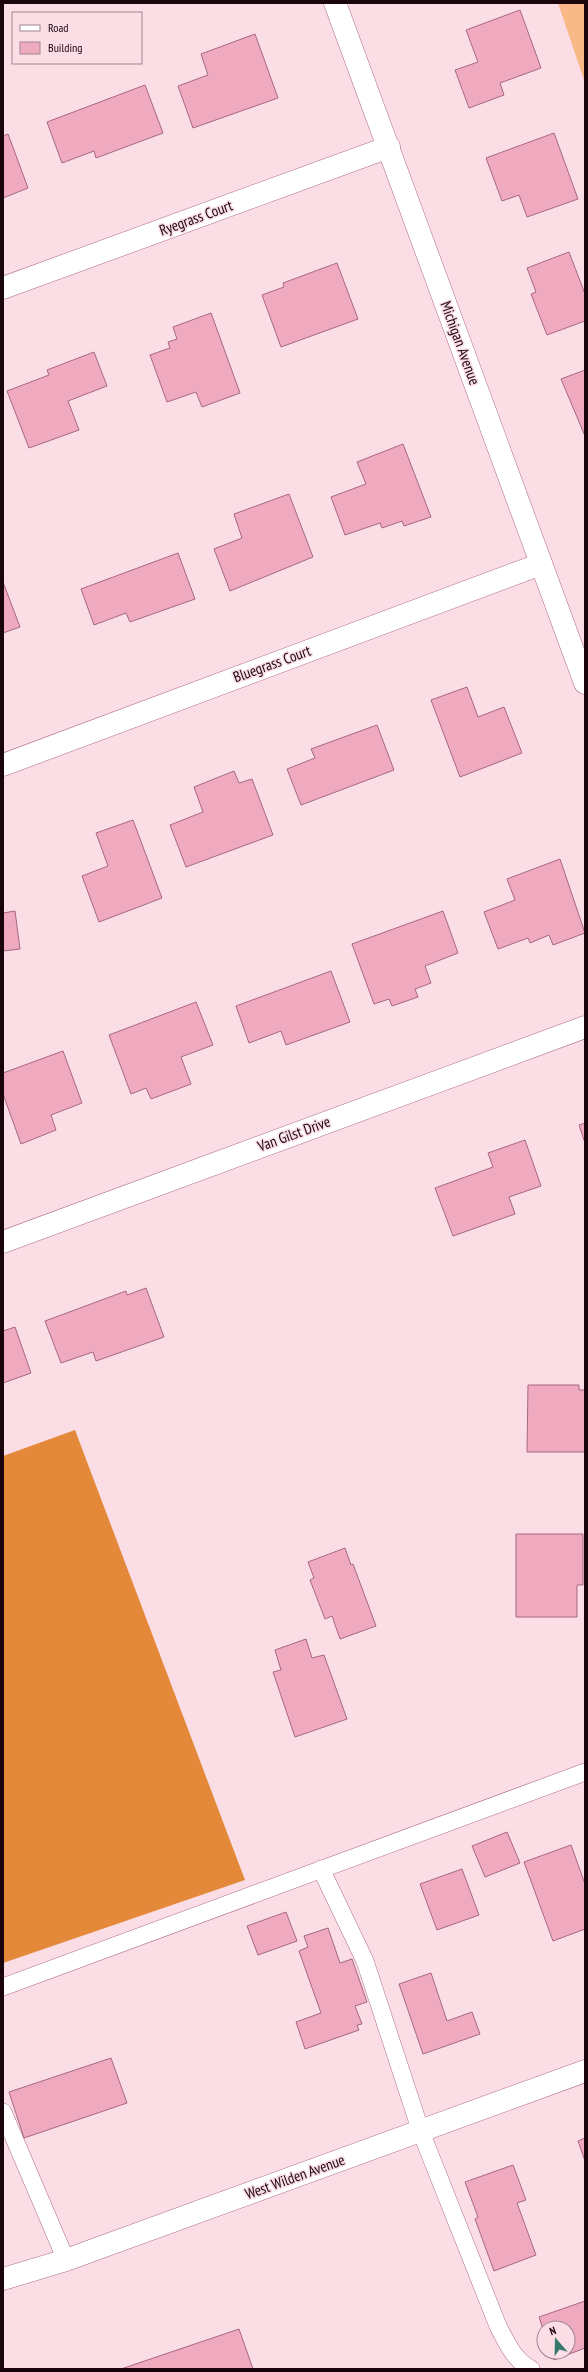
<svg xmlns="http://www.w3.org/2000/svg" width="588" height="2372" viewBox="0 0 588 2372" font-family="'PT Sans Narrow',sans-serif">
  <rect width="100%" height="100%" fill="#fadde5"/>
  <!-- green -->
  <path fill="#f9b887" d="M558,3h27v80z"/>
  <!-- forest -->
  <path fill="#e4893a" d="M75,1430l170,450 -242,83v-507z"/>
  <!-- building -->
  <g fill="#efaac0" stroke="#a7687e">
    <path d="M520,10l21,58 -41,15 4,12 -35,13 -14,-38 23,-8 -12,-32z"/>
    <path d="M255,34l23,64 -85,30 -15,-42 30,-11 -7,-21z"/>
    <path d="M145,85l18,48 -67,25 -2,-7 -32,12 -15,-41z"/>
    <path d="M554,133l24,66 -51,18 -8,-22 -17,6 -16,-43z"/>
    <path d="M8,134l20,54 -25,10v-62z"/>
    <path d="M569,252l16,42v27l-38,14 -16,-41 5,-2 -9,-24z"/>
    <path d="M337,263l21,56 -77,28 -19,-52 22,-8 -1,-4z"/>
    <path d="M211,313l29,80 -38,14 -6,-15 -29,10 -17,-47 20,-7 -2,-6 9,-3 -4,-12z"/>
    <path d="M94,352l13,34 -39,15 11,29 -50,18 -22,-57 42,-16 -2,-5z"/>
    <path d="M585,370v66l-24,-57z"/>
    <path d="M403,444l28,73 -27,9 -2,-5 -20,7 -2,-5 -35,12 -14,-38 35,-13 -9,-22z"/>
    <path d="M289,494l24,63 -83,34 -16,-42 28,-11 -8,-24z"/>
    <path d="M178,553l17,46 -65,23 -4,-9 -32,12 -13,-36z"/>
    <path d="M3,582l17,45 -17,6z"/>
    <path d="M467,687l11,30 26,-10 18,46 -62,24 -29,-77z"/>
    <path d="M377,725l17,45 -93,35 -14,-36 28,-11 -4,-9z"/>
    <path d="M234,771l5,12 13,-4 21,56 -87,32 -16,-42 33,-13 -9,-25z"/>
    <path d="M133,820l29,78 -63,24 -17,-46 26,-10 -12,-33z"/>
    <path d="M560,859l25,74 -32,12 -4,-10 -19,8 -2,-5 -30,11 -14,-37 31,-12 -8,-21z"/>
    <path d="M15,911l5,38 -17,2v-38z"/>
    <path d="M443,911l15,42 -33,13 6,17 -16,6 3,8 -26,9 -3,-7 -15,5 -22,-60z"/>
    <path d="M331,971l19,51 -64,23 -5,-14 -32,12 -13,-37z"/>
    <path d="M196,1002l17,43 -32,12 10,27 -40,15 -5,-11 -15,6 -22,-59z"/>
    <path d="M63,1051l19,52 -31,12 5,15 -35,14 -18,-50v-21z"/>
    <path d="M585,1123v20l-6,-18z"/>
    <path d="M525,1140l16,46 -32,11 6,17 -62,22 -18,-48 58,-21 -5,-14z"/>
    <path d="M146,1288l18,49 -68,24 -3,-9 -32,11 -16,-42 81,-30 1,4z"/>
    <path d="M15,1327l16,46 -28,10v-52z"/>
    <path d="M528,1385h51v5h6v62h-58z"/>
    <path d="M516,1534h67v51h-6v32h-61z"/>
    <path d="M345,1548l6,17 2,-1 23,62 -36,13 -8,-23 -7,3 -15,-39 4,-2 -6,-16z"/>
    <path d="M306,1639l6,19 12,-3 23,64 -52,18 -22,-65 8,-2 -6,-20z"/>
    <path d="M507,1832l13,31 -35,14 -13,-31z"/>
    <path d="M571,1845l14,39v45l-32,12 -29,-79z"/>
    <path d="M462,1869l17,46 -42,15 -17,-46z"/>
    <path d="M286,1912l11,29 -39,14 -11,-29z"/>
    <path d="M328,1928l12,35 12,-4 15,43 -12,4 7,18 -5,1 2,5 -54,19 -9,-27 25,-9 -22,-62 9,-4 -4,-11z"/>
    <path d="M431,1973l16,48 25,-9 8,22 -57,20 -24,-70z"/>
    <path d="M111,2058l16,45 -103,35 -15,-46z"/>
    <path d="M585,2138v23l-7,-20z"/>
    <path d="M513,2165l13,35 -9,3 19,52 -42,16 -19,-52 3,-2 -13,-35z"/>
    <path d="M585,2301v47l-31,12 -3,-8h17v-24h-24v4l-5,-15z"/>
    <path d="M239,2329l14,40h-132z"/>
  </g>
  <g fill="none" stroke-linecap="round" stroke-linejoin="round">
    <defs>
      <g id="lane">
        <path d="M321,1869l44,92 56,171 77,194c9,17 16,34 33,43"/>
        <path d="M3,1987l582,-215"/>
        <path d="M3,2112l63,148"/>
      </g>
      <g id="street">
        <path d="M335,3l250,680"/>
        <path d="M3,288l386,-141"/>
        <path d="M3,765l538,-201"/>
        <path d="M3,1242l582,-215"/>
      </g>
      <path id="secondary" d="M3,2279l63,-19 519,-189"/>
    </defs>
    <!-- lane casing -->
    <use href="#lane" stroke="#ae6e84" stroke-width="18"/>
    <!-- street casing -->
    <use href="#street" stroke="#ae6e84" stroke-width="23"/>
    <!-- secondary casing -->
    <use href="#secondary" stroke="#ae6e84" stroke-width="23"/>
    <!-- lane -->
    <use href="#lane" stroke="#fff" stroke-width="17"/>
    <!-- street -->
    <use href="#street" stroke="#fff" stroke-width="22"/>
    <!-- secondary -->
    <use href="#secondary" stroke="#fff" stroke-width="22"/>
  </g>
  <g text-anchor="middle" stroke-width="3" stroke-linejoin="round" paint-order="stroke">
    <!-- street labels -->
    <g font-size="15" fill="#1b050d" stroke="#fadde5">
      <text transform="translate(196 218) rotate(-20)" y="5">Ryegrass Court</text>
      <text transform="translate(460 343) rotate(70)" y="5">Michigan Avenue</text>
      <text transform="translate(272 664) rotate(-20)" y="5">Bluegrass Court</text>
      <text transform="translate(294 1134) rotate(-20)" y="5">Van Gilst Drive</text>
      <text transform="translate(295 2177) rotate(-20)" y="5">West Wilden Avenue</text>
    </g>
  </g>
  <!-- border -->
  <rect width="588" height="2372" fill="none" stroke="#1b050d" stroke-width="8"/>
  <!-- legend -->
  <rect x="12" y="12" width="130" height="52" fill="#fadde5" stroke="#a1878f"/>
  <rect x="20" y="25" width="20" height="6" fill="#ffffff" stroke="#a1878f"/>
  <text x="48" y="32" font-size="12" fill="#1b050d">Road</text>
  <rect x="20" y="42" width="20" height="12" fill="#efaac0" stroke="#a1878f"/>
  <text x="48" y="52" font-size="12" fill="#1b050d">Building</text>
  <!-- north arrow -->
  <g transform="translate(556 2340) rotate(340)"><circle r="19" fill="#fadde5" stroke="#a1878f"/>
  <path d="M0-3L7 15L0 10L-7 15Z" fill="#35786b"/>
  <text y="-6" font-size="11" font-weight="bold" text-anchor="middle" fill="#1b050d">N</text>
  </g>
</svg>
